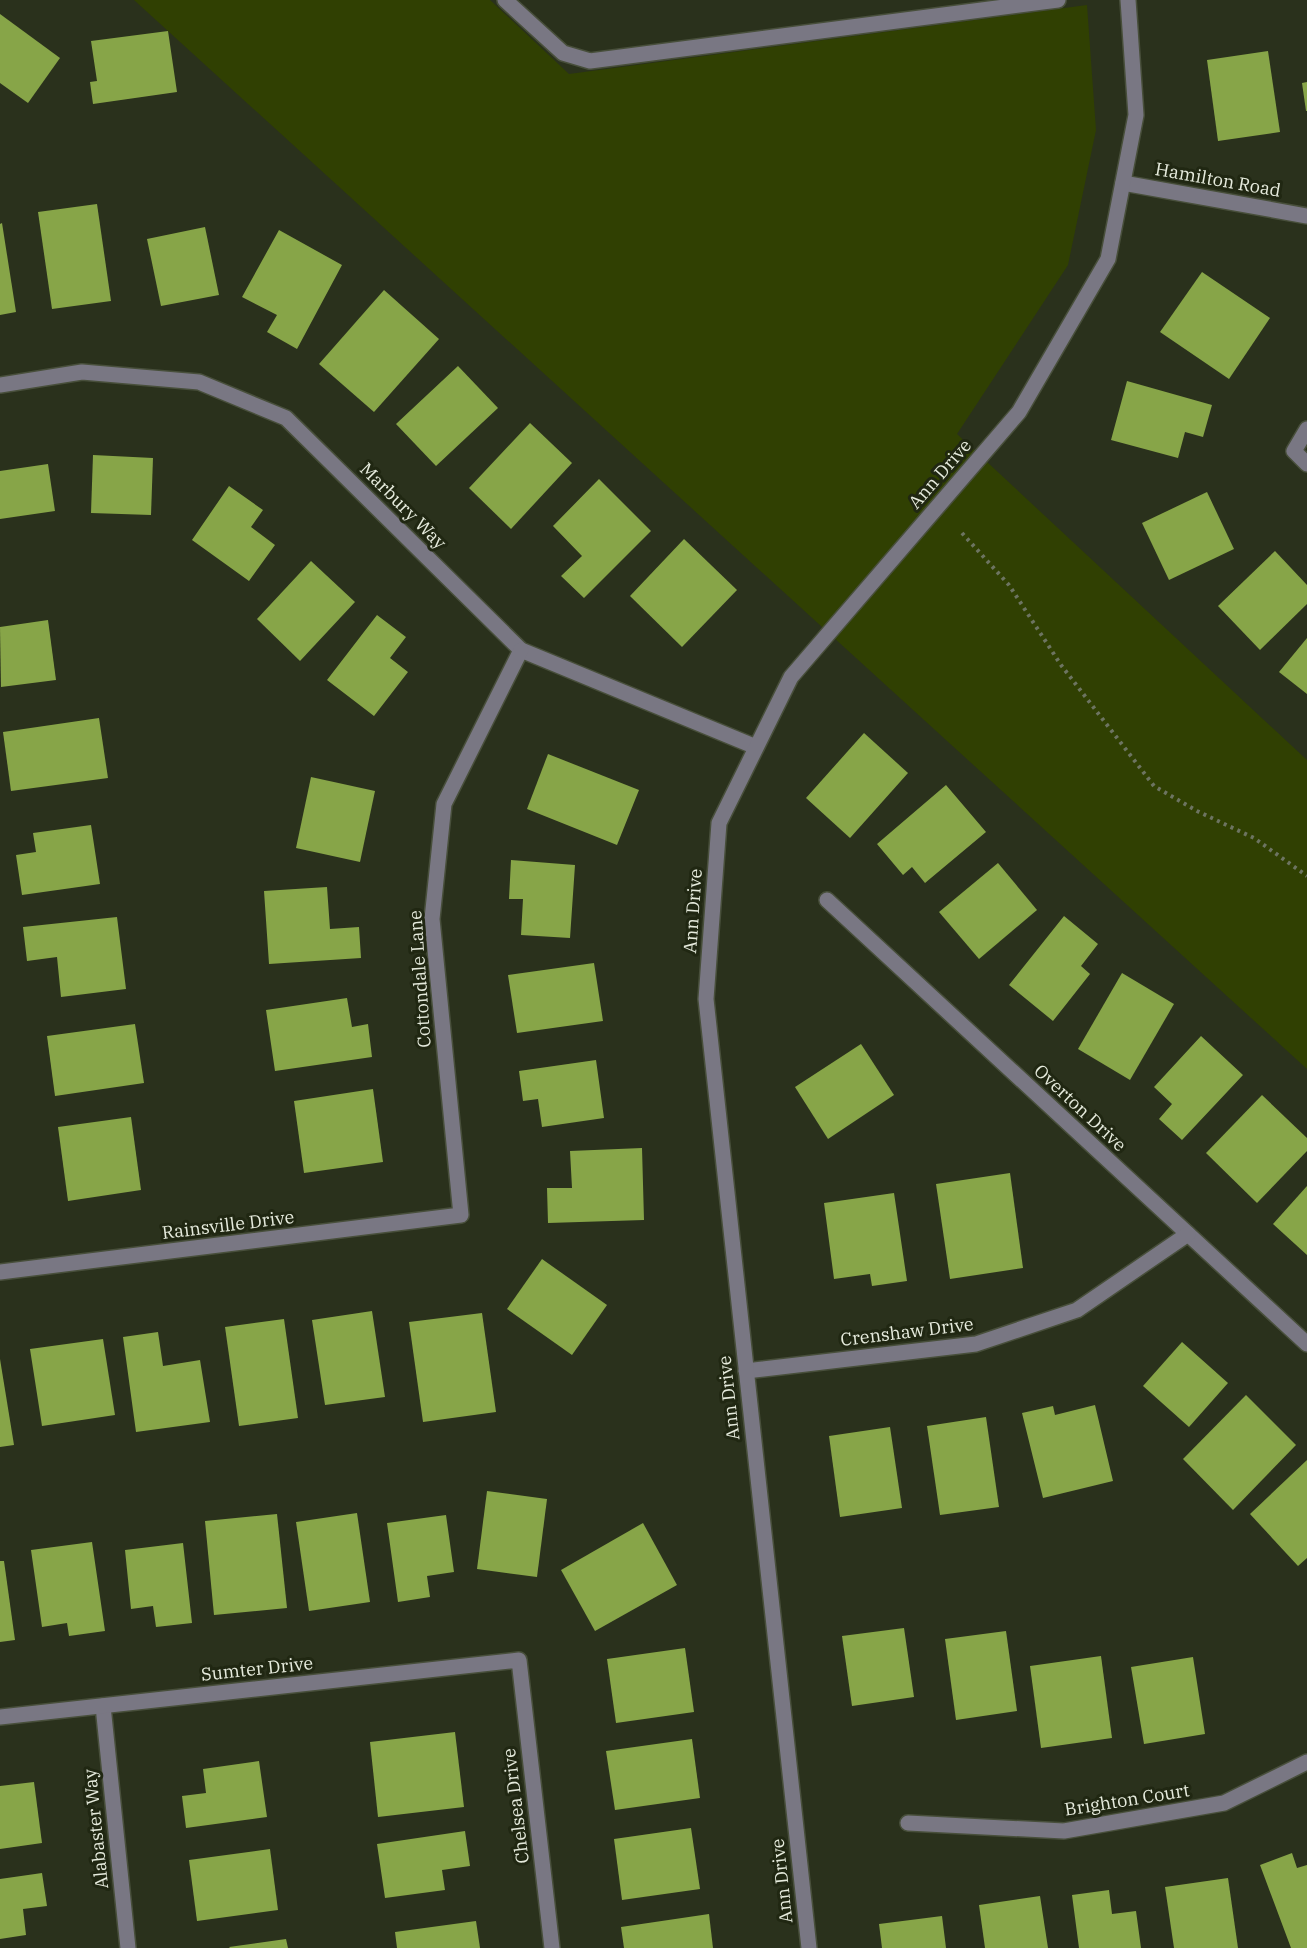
<svg xmlns="http://www.w3.org/2000/svg" width="1307" height="1948" viewBox="0 0 1307 1948" font-family="'IBM Plex Serif',serif">
  <rect width="100%" height="100%" fill="#2a311c"/>
  <!-- green -->
  <path fill="#304002" d="M134,0h356l79,74 518,-69 9,125 -28,135 -111,169 350,326v309z"/>
  <!-- building -->
  <g fill="#87a548">
    <path d="M0,14l60,44 -32,45 -28,-20z"/>
    <path d="M168,31l9,61 -84,12 -3,-22 7,-1 -6,-40z"/>
    <path d="M1268,51l12,81 -62,9 -11,-81z"/>
    <path d="M1307,82v29h-1l-4,-28z"/>
    <path d="M97,204l14,97 -59,8 -14,-97z"/>
    <path d="M2,223l14,89 -16,3v-91z"/>
    <path d="M205,227l14,68 -58,11 -14,-67z"/>
    <path d="M279,230l63,35 -45,84 -30,-17 10,-17 -35,-18z"/>
    <path d="M1202,272l68,46 -41,61 -69,-47z"/>
    <path d="M384,290l55,49 -65,73 -55,-48z"/>
    <path d="M458,366l40,42 -62,58 -40,-42z"/>
    <path d="M1127,381l85,24 -9,32 -18,-5 -7,26 -67,-18z"/>
    <path d="M530,423l42,40 -61,66 -42,-41z"/>
    <path d="M93,455l60,3 -2,57 -60,-2z"/>
    <path d="M48,464l7,47 -55,8v-48z"/>
    <path d="M599,479l52,52 -67,67 -23,-22 21,-20 -29,-30z"/>
    <path d="M229,486l34,24 -12,17 24,18 -26,36 -57,-41z"/>
    <path d="M1207,492l27,57 -65,31 -27,-57z"/>
    <path d="M684,539l53,51 -55,57 -52,-51z"/>
    <path d="M1275,551l32,34v19l-47,46 -42,-44z"/>
    <path d="M311,561l44,41 -55,59 -43,-42z"/>
    <path d="M377,615l29,22 -16,21 18,14 -34,44 -47,-36z"/>
    <path d="M48,620l8,60 -55,7 -1,-60z"/>
    <path d="M1307,638v56l-28,-22z"/>
    <path d="M99,718l9,60 -97,13 -8,-59z"/>
    <path d="M864,733l44,40 -58,65 -44,-40z"/>
    <path d="M548,754l91,36 -22,55 -90,-36z"/>
    <path d="M311,777l64,14 -15,71 -64,-14z"/>
    <path d="M946,785l40,47 -61,51 -13,-16 -9,8 -26,-31z"/>
    <path d="M91,825l9,59 -78,11 -6,-40 20,-3 -3,-19z"/>
    <path d="M511,860l64,5 -5,73 -49,-3 2,-36h-14z"/>
    <path d="M998,863l39,47 -58,49 -40,-47z"/>
    <path d="M327,887l3,42 29,-2 2,31 -92,6 -5,-73z"/>
    <path d="M1064,916l34,28 -17,22 9,8 -37,47 -44,-36z"/>
    <path d="M117,917l9,72 -65,8 -4,-40 -30,4 -4,-34z"/>
    <path d="M594,963l9,58 -86,12 -9,-58z"/>
    <path d="M1122,973l52,31 -44,76 -52,-31z"/>
    <path d="M347,998l5,29 16,-3 4,33 -97,14 -9,-61z"/>
    <path d="M135,1024l9,59 -89,13 -8,-60z"/>
    <path d="M1201,1036l42,39 -61,65 -23,-21 13,-15 -18,-17z"/>
    <path d="M861,1044l33,51 -66,44 -33,-52z"/>
    <path d="M596,1060l8,58 -62,9 -4,-28 -15,2 -4,-30z"/>
    <path d="M373,1089l10,73 -79,11 -10,-72z"/>
    <path d="M1262,1095l45,43v13l-50,52 -51,-50z"/>
    <path d="M131,1117l10,73 -73,11 -10,-74z"/>
    <path d="M642,1148l2,72 -96,3 -1,-35h25l-2,-37z"/>
    <path d="M1010,1173l13,95 -73,11 -14,-95z"/>
    <path d="M1307,1186v69l-34,-31z"/>
    <path d="M894,1193l13,88 -35,5 -2,-12 -36,5 -10,-76z"/>
    <path d="M542,1259l65,46 -35,50 -65,-46z"/>
    <path d="M372,1311l13,86 -60,8 -13,-85z"/>
    <path d="M482,1313l14,99 -73,10 -14,-100z"/>
    <path d="M284,1319l14,99 -59,8 -14,-99z"/>
    <path d="M158,1332l5,34 37,-6 10,62 -74,10 -13,-95z"/>
    <path d="M103,1339l12,76 -73,11 -12,-77z"/>
    <path d="M1182,1342l46,41 -39,44 -46,-41z"/>
    <path d="M0,1359l14,86 -14,2z"/>
    <path d="M1246,1395l50,50 -63,65 -50,-51z"/>
    <path d="M1095,1405l18,76 -70,17 -21,-85 31,-7 2,9z"/>
    <path d="M986,1417l13,90 -59,8 -13,-89z"/>
    <path d="M890,1427l12,81 -62,9 -11,-81z"/>
    <path d="M1307,1460v98l-9,8 -48,-52z"/>
    <path d="M487,1491l60,8 -10,78 -60,-8z"/>
    <path d="M357,1513l13,89 -61,9 -13,-89z"/>
    <path d="M277,1514l10,94 -73,7 -9,-94z"/>
    <path d="M446,1515l8,57 -27,4 3,21 -32,5 -11,-79z"/>
    <path d="M643,1523l34,62 -82,46 -34,-61z"/>
    <path d="M92,1542l13,89 -36,5 -2,-13 -25,4 -11,-77z"/>
    <path d="M183,1543l9,80 -36,4 -3,-21 -22,3 -6,-59z"/>
    <path d="M0,1561h4l11,79 -15,2z"/>
    <path d="M904,1628l10,69 -62,9 -10,-70z"/>
    <path d="M1006,1631l11,80 -61,9 -11,-81z"/>
    <path d="M685,1648l9,64 -78,11 -9,-64z"/>
    <path d="M1101,1656l11,82 -71,10 -11,-82z"/>
    <path d="M1193,1657l12,77 -61,10 -13,-77z"/>
    <path d="M455,1732l9,75 -86,10 -8,-75z"/>
    <path d="M692,1739l8,59 -85,12 -9,-59z"/>
    <path d="M259,1761l8,56 -81,11 -4,-32 24,-3 -3,-24z"/>
    <path d="M34,1782l8,61 -42,6v-63z"/>
    <path d="M691,1828l9,61 -78,11 -8,-61z"/>
    <path d="M465,1831l5,35 -28,4 3,20 -60,8 -8,-54z"/>
    <path d="M270,1849l8,61 -81,11 -8,-61z"/>
    <path d="M1292,1853l5,15 10,-3v83h-16l-31,-83z"/>
    <path d="M42,1873l5,33 -24,3 3,26 -26,4v-60z"/>
    <path d="M1228,1878l10,70h-64l-9,-61z"/>
    <path d="M1109,1890l3,24 24,-3 5,37h-62l-7,-53z"/>
    <path d="M1040,1896l8,52h-63l-6,-43z"/>
    <path d="M709,1914l4,34h-89l-3,-21z"/>
    <path d="M942,1916l4,32h-64l-3,-24z"/>
    <path d="M476,1921l4,27h-83l-2,-16z"/>
    <path d="M286,1939l2,9h-58l-1,-1z"/>
  </g>
  <g fill="none" stroke-linecap="round" stroke-linejoin="round">
    <defs>
      <g id="minor">
        <path d="M505,0l58,53 27,8 468,-61"/>
        <path d="M1123,183l184,33"/>
        <path d="M0,385l82,-13 117,10 87,36 235,232 235,97"/>
        <path d="M1307,429l-13,22 13,13"/>
        <path d="M827,900l480,444"/>
        <path d="M0,1272l461,-57 -29,-296 12,-115 77,-154"/>
        <path d="M746,1371l230,-27 101,-34 111,-76"/>
        <path d="M103,1706l25,242"/>
        <path d="M0,1717l519,-57 33,288"/>
        <path d="M908,1823l156,8 160,-28 83,-41"/>
        <path d="M809,1948l-103,-949 13,-176 72,-146 228,-265 89,-153 28,-144 -8,-115"/>
      </g>
    </defs>
    <!-- minor casing -->
    <use href="#minor" stroke="#484f3b" stroke-width="18"/>
    <!-- path -->
    <path stroke="#6d7461" stroke-width="4" stroke-dasharray="3 4.5" stroke-linecap="butt" d="M962,533l47,52 52,80 93,121 43,25 57,27 53,38"/>
    <!-- minor -->
    <use href="#minor" stroke="#797783" stroke-width="15"/>
  </g>
  <g text-anchor="middle" stroke-width="6" stroke-linejoin="round" paint-order="stroke">
    <!-- street labels -->
    <g font-size="18" fill="#e6ebdd" stroke="#202712">
      <text transform="translate(1218 180) rotate(10)" y="6">Hamilton Road</text>
      <text transform="translate(940 474) rotate(-49)" y="6">Ann Drive</text>
      <text transform="translate(403 506) rotate(45)" y="6">Marbury Way</text>
      <text transform="translate(693 911) rotate(-86)" y="6">Ann Drive</text>
      <text transform="translate(420 979) rotate(-94)" y="6">Cottondale Lane</text>
      <text transform="translate(1080 1108) rotate(43)" y="6">Overton Drive</text>
      <text transform="translate(228 1225) rotate(-7)" y="6">Rainsville Drive</text>
      <text transform="translate(907 1332) rotate(-7)" y="6">Crenshaw Drive</text>
      <text transform="translate(729 1398) rotate(-96)" y="6">Ann Drive</text>
      <text transform="translate(257 1669) rotate(-6)" y="6">Sumter Drive</text>
      <text transform="translate(1127 1800) rotate(-9)" y="6">Brighton Court</text>
      <text transform="translate(516 1806) rotate(-97)" y="6">Chelsea Drive</text>
      <text transform="translate(96 1829) rotate(-96)" y="6">Alabaster Way</text>
      <text transform="translate(782 1881) rotate(-96)" y="6">Ann Drive</text>
    </g>
  </g>
</svg>
